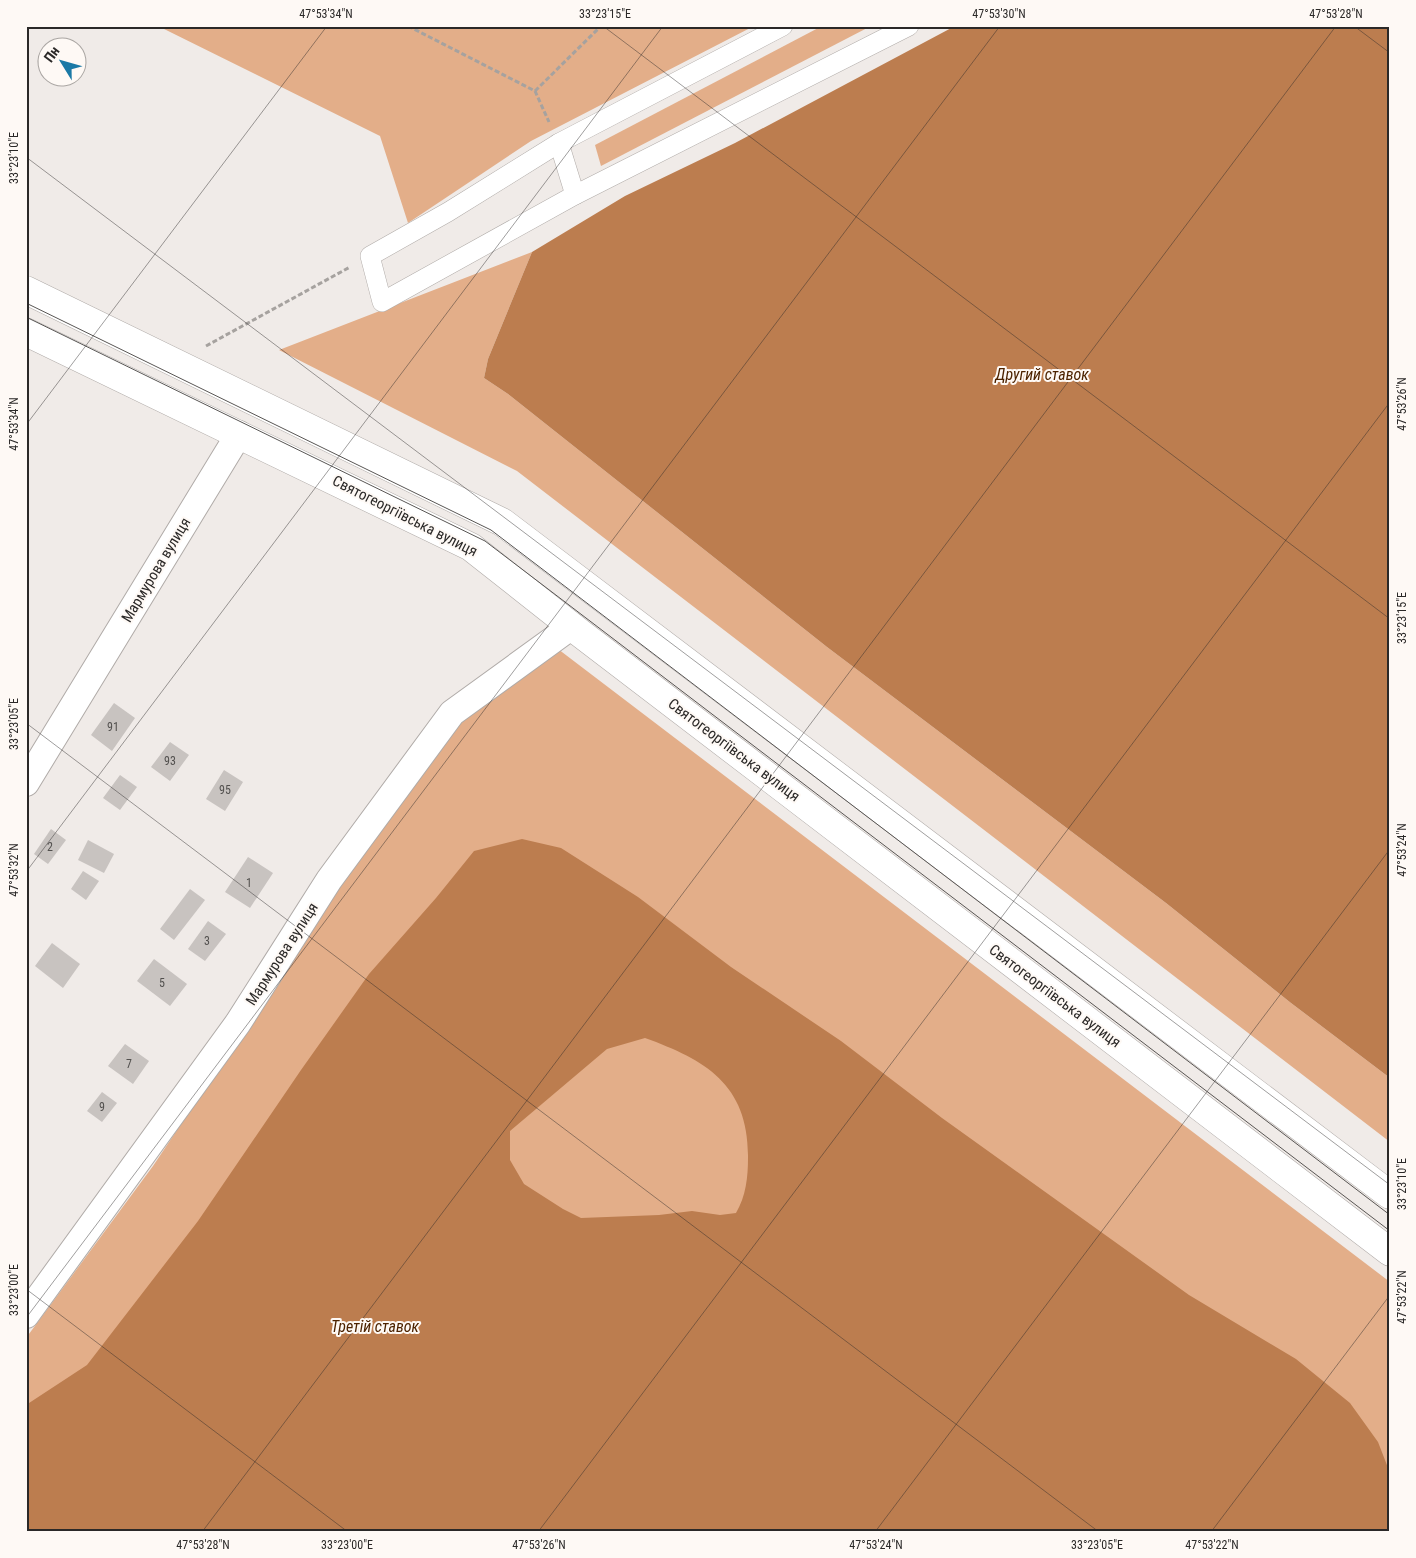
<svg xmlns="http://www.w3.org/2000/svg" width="1416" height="1558" viewBox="0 0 1416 1558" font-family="'Roboto Condensed',sans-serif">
  <rect width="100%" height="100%" fill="#f0ebe8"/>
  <!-- green -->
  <g fill="#e3ae89">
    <path d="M158,26h596l-223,115 -123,82 -28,-87z"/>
    <path d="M822,26h49l-270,140 -6,-21z"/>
    <path d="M532,252l-44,107 -4,19 24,16 319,253 339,256 125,100 99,75v64l-873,-671 -238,-121z"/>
    <path d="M558,649l832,633v250h-1364v-194l127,-172 91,-136 95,-145 123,-166z"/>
  </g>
  <!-- water -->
  <g fill="#bc7d4f" fill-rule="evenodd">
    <path d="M955,26h435v1052l-99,-75 -125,-100 -339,-256 -319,-253 -24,-16 4,-19 44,-107 93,-56 110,-53z"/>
    <path d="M522,839l39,9 77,49 93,70 110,74 101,77 247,177 107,64 54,44 28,39 12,31v59h-1364v-127l61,-40 111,-144 103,-151 68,-96 67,-76 38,-47zM645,1038c61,22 104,47 103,120 0,19 -2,38 -12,55l-16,2 -28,-4 -33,4 -78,3 -18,-9 -39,-25 -14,-24v-29l97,-82z"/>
  </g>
  <!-- building -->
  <g fill="#c8c3c0">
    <path d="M114,703l21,15 -23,33 -21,-16z"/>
    <path d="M170,742l19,13 -19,26 -19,-14z"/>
    <path d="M224,770l19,12 -18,29 -19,-12z"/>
    <path d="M120,775l17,12 -17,23 -17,-12z"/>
    <path d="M51,829l15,11 -18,24 -14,-10z"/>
    <path d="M88,840l26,14 -10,19 -26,-13z"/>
    <path d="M248,857l25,16 -23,35 -25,-16z"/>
    <path d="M83,871l16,10 -13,19 -15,-11z"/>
    <path d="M190,889l15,11 -31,40 -14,-11z"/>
    <path d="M208,921l18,13 -21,27 -17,-12z"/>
    <path d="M52,943l28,21 -17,24 -28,-22z"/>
    <path d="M154,959l33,25 -17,22 -33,-25z"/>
    <path d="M125,1044l24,17 -16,23 -25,-18z"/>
    <path d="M102,1092l15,11 -15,19 -15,-11z"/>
  </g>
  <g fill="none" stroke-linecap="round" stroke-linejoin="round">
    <defs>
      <g id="pedestrian">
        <path d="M783,26l-224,117 -111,69 -78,44 12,46 193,-107 334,-169"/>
        <path d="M559,143l16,52"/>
      </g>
      <g id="minor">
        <path d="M26,783l213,-349"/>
        <path d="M26,1315l212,-292 91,-143 123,-167 120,-87"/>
      </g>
      <g id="secondary">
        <path d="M26,290l476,232 888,673"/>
        <path d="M26,332l445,215 109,86 810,619"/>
      </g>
    </defs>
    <!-- pedestrian casing -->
    <use href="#pedestrian" stroke="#b0aba8" stroke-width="20"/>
    <!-- minor casing -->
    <use href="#minor" stroke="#b0aba8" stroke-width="28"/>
    <!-- secondary casing -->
    <use href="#secondary" stroke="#b0aba8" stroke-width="29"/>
    <!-- path -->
    <g stroke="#a6a29f" stroke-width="3" stroke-dasharray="5 2.5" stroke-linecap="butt">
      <path d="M408,26l127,65 14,31"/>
      <path d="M535,91l66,-65"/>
      <path d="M206,346l144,-79"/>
    </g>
    <!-- pedestrian -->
    <use href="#pedestrian" stroke="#fff" stroke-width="19"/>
    <!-- minor -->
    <use href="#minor" stroke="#fff" stroke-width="26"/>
    <!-- secondary -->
    <use href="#secondary" stroke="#fff" stroke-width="28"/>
    <!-- tram -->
    <g stroke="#585553" stroke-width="1">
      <path d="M26,303l465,227 899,685"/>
      <path d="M26,317l459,224 905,690"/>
    </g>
  </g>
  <!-- ticks -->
  <path fill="none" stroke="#2b2928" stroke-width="1" stroke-opacity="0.45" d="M603,26l787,593M1354,26l36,27M26,157l1364,1028M26,425l301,-399M26,723l1073,809M26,872l637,-846M26,1289l322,243M26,1318l974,-1292M202,1532l1134,-1506M538,1532l852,-1130M875,1532l515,-683M1211,1532l179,-237"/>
  <g text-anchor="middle" stroke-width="4" stroke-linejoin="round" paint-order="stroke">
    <!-- number labels -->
    <g font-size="12" fill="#52504e">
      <text x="113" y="731">91</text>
      <text x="170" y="765">93</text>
      <text x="225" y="794">95</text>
      <text x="50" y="851">2</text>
      <text x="249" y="887">1</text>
      <text x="207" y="945">3</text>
      <text x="162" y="987">5</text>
      <text x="129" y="1068">7</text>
      <text x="102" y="1111">9</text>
    </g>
    <!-- street labels -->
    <g font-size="15" fill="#2b2928" stroke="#fef9f5">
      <text transform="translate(405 516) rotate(27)" y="5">Святогеоргіївська вулиця</text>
      <text transform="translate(156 570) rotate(-59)" y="5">Мармурова вулиця</text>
      <text transform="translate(734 750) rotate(37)" y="5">Святогеоргіївська вулиця</text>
      <text transform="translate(282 954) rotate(-57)" y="5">Мармурова вулиця</text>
      <text transform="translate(1055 996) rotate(37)" y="5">Святогеоргіївська вулиця</text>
    </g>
    <!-- water labels -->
    <g font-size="16" font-style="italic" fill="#4d2300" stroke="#fef9f5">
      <text x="1042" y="380">Другий ставок</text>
      <text x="375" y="1332">Третій ставок</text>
    </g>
  </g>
  <!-- border -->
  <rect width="1416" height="1558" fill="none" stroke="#fef9f5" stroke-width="55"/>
  <!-- north arrow -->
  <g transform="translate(62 62) rotate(307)"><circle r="24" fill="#fef9f5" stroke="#aaa6a3"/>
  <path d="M0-4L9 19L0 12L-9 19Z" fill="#1a79a6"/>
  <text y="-8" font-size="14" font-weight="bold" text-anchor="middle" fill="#2b2928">Пн</text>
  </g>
  <rect x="28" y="28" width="1360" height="1502" fill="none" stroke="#2b2928" stroke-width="2"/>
  <g font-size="12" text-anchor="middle" fill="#2b2928">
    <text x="326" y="18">47°53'34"N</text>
    <text x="605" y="18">33°23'15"E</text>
    <text x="999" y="18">47°53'30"N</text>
    <text x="1336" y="18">47°53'28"N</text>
    <text transform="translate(14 158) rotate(-90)" y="4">33°23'10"E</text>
    <text transform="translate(1402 404) rotate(-90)" y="4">47°53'26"N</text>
    <text transform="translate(14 424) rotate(-90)" y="4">47°53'34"N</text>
    <text transform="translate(1402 618) rotate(-90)" y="4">33°23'15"E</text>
    <text transform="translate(14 724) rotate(-90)" y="4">33°23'05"E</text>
    <text transform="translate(1402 850) rotate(-90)" y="4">47°53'24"N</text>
    <text transform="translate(14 870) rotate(-90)" y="4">47°53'32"N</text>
    <text transform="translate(1402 1184) rotate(-90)" y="4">33°23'10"E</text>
    <text transform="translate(14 1290) rotate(-90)" y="4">33°23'00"E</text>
    <text transform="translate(1402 1297) rotate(-90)" y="4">47°53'22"N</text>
    <text x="203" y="1549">47°53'28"N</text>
    <text x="347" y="1549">33°23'00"E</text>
    <text x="539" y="1549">47°53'26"N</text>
    <text x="876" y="1549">47°53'24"N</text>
    <text x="1097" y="1549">33°23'05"E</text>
    <text x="1212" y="1549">47°53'22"N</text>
  </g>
</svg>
